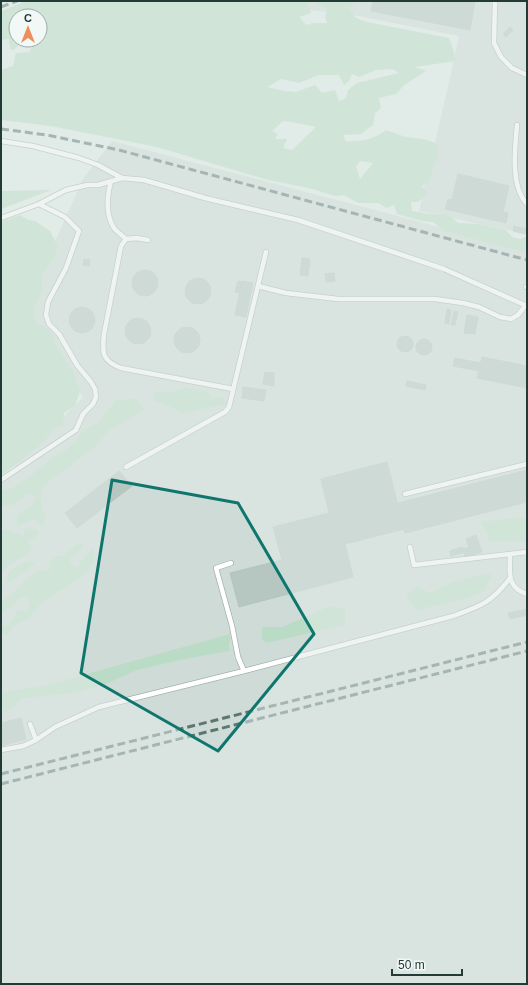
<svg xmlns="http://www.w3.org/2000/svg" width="528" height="985" viewBox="0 0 528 985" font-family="Helvetica,sans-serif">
  <rect width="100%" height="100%" fill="#e1ebe8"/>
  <!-- built -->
  <g fill="#cfdbd7">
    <path d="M264,1h263v233l-108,-23 30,-129 10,-46 -106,-21 -67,-8z"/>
    <path d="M112,141l415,109v734h-526v-504l82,-83 -59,-86 59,-132z"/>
  </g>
  <!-- green -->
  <g fill="#badcc6" fill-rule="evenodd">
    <path d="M26,1h283l-1,2 3,10 -12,4 7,8 8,-2h13l-2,-7 3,-7 -12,-5 1,-3h39l-7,7 7,10 11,4 82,16 5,14 1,9 -40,6 11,4 -22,14 -8,9 -17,4 2,10 -6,5 -2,12 -12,9 -17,1 1,6c16,1 28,-1 41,-11l19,7 19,2 14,5v12l-10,27 -6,3 4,5v4l-8,7h-7l1,9 17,3 21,2 8,7 21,1 27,6 6,7 8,2 7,-3v16l-19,-4 -63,-17 -12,-9 -11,-1 -25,-7 -3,-9 -8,3 -7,-5h-21l-14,-8 -9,1 -26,-8 -41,-8 -111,-33 -106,-21 -50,-6v-50l12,-4 3,-13 13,-1 3,-5 -11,-5 -7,8 -4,-1 -1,-10 -8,1v-29zM16,16h24v24h-24zM392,69l7,4 -42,10 -9,7 -2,8 -7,3 -4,-11 -13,3 -7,-8 -19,7 -12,-1 -17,-4 14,-8 18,4 20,-8h20l5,10 5,-4 3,-7 7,3 17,-7zM283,121c12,1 23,4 33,6l-24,23 -9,-2 4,-9h-12l3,-5 -6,-3zM360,161l13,2 -13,16 -4,-12z"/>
    <path d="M51,190l-50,19v-18z"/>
    <path d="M20,215l8,5 7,1 15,10 8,16 -6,14 -11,15 1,16 -9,17 4,16 7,1 8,7 5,15 16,23 7,20 -5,15 -11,7 -1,13 -8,1 -11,15 -43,34v-254z"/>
    <path d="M186,388l20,3 6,8 11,-3 3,9c-15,1 -29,6 -43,9 -10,-7 -18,-10 -29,-12l1,-10 15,1z"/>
    <path d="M137,399l7,11 -36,21 -11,14 -55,42 -1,21 5,9 -3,9 -8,-7 -18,7v-11l15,-9 5,-10 -10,-2 -14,11h-12v-15l10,-1 22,-15 19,-16 17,-10 16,-19 12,-5 19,-24z"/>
    <path d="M527,517v24h-39l1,-5 -9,-14z"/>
    <path d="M25,528l13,2v6l-11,4 5,9 -6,7 -15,7 -10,10v-41l6,-2 12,4 4,3z"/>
    <path d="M83,542l-1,6 -12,10 1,7 6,3 5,-9 10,-10 4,5c-2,5 -4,13 -8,17 -18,19 -44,22 -58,47l-12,5 -12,12 -5,-2v-8l6,1 7,-8 4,-8 8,1 3,-5v-8c-10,-4 -12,5 -19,10 -2,2 -6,3 -9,4v-11l12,-8 10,-11 14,-11 11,-1 3,-10 8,-4h5l10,-10z"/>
    <path d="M25,562h11l-25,20 -5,-2 4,-9z"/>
    <path d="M492,573l-8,19 -28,9 -40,9 -10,-13 10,-11 14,7 26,-12z"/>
    <path d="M330,606l15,3v16l-79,18 -4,-4v-12h20z"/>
    <path d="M230,634l-1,17 -44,8 -48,11 -31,14 -31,9 -53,5 -12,12 -9,2v-20l43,-6z"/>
  </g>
  <!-- building -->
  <g fill="#b6c6c1" stroke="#b4c4bf">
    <path d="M373,1h102l-5,29 -99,-19z"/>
    <path d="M510,27l3,3 -7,7 -3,-3z"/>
    <path d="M458,174l51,12 -6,26 5,1 -2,10 -61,-14 3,-10 4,1z"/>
    <path d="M514,226l12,3 -1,5 -12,-3z"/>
    <path d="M302,258l8,1 -2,17 -8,-1z"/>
    <path d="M84,259l6,1 -1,6 -6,-1z"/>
    <circle cx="145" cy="283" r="13"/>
    <path d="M334,273l1,8 -9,1 -1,-8z"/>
    <circle cx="198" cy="291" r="13"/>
    <path d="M238,281l4,1 -2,11 -5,-1z"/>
    <path d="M242,281l11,2 -7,34 -11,-2z"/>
    <circle cx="82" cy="320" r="13"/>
    <path d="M447,309l4,1 -2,14 -4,-1z"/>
    <path d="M454,311l4,1 -3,13h-4z"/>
    <path d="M467,315l11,2 -3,17 -11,-1z"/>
    <circle cx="138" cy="331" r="13"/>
    <circle cx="187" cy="340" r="13"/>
    <circle cx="405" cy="344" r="8"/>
    <circle cx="424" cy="347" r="8"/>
    <path d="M482,357l45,9v22l-50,-10z"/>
    <path d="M455,358l25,5 -1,8 -26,-5z"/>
    <path d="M265,372l9,1v13l-11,-2z"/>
    <path d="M407,381l19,4 -1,5 -19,-4z"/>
    <path d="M243,387l23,3 -2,11 -22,-3z"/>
    <path d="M387,462l17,67 -122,31 -9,-33 56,-14 -8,-34z"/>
    <path d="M527,470v32l-122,31 -7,-30z"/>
    <path d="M119,471l13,15 -55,42 -12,-15z"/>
    <path d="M476,535l6,17 -17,5 -2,-8 6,-2 -3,-8z"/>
    <path d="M345,544l8,33 -114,30 -9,-34z"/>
    <path d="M462,547l2,5 -13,4 -1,-5z"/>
    <path d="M527,609v6l-17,4 -2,-6z"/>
    <path d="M21,718l5,21 -25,7v-23z"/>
  </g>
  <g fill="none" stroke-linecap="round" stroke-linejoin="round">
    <defs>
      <g id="service">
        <path d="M495,1l-1,42 7,14 11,11 15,7"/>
        <path d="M517,125c-2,23 -7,61 10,79"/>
        <path d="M1,141l32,5 46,12 19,7 24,13 22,2 61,18 93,22 146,49 83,37"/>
        <path d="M111,181c-4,15 -6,33 3,47 3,4 8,7 12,11"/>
        <path d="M1,218l38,-14 27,-14 21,-5h11l24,-7"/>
        <path d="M148,240l-11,-2 -11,1 -5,7 -17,88c-2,19 -2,27 17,34l112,21"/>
        <path d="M258,286l28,7 52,6h97l28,4 16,4 21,10 11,2 7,-4 7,-9"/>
        <path d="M526,287h1"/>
        <path d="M126,467l99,-55 4,-5 37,-155"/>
        <path d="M1,480l75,-50 7,-16 10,-10 3,-7 -1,-8 -4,-7 -14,-17 -18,-31 -10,-10 -3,-9 2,-13 18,-34 13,-37 -14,-14 -26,-13"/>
        <path d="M405,494l122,-30"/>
        <path d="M410,547l4,18 113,-13"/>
        <path d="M510,555c0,18 -4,32 17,39"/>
        <path d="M231,563l-15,5 16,58 6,31 6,14"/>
        <path d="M30,724l6,16"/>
        <path d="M1,750l22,-4 13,-6 19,-13 44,-20 145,-36 209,-55c28,-10 38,-13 57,-38"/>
      </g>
    </defs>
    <!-- service casing -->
    <use href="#service" stroke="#a4b3af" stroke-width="6"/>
    <!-- service -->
    <use href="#service" stroke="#fff" stroke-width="4.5"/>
    <!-- rail -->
    <g stroke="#5c7772" stroke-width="3" stroke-dasharray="8 4" stroke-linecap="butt">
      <path d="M1,7l16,-6"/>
      <path d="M1,129l46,6 72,15 408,110"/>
      <path d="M1,774l526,-132"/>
      <path d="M1,784l526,-133"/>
    </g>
  </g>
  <!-- marked area -->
  <path d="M0 0H528V985H0ZM112,480l126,23 76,131 -96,117 -137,-78z" fill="#e1ebe8" fill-opacity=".55" fill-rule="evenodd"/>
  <path fill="none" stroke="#0f766e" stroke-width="3" stroke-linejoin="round" d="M112,480l126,23 76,131 -96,117 -137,-78z"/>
  <!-- border -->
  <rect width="528" height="985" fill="none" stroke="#223b37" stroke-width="4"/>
  <!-- north arrow -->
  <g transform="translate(28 28)"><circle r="19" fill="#f1f8f5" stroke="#9eaca9"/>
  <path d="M0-3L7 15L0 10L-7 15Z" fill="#ed8e5d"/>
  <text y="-6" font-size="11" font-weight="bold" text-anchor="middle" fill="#223b37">С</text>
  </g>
  <!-- scale -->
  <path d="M392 969v6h70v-6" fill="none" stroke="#223b37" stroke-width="2"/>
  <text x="398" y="969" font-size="12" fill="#223b37" stroke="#f1f8f5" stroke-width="3" paint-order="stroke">50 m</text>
</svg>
